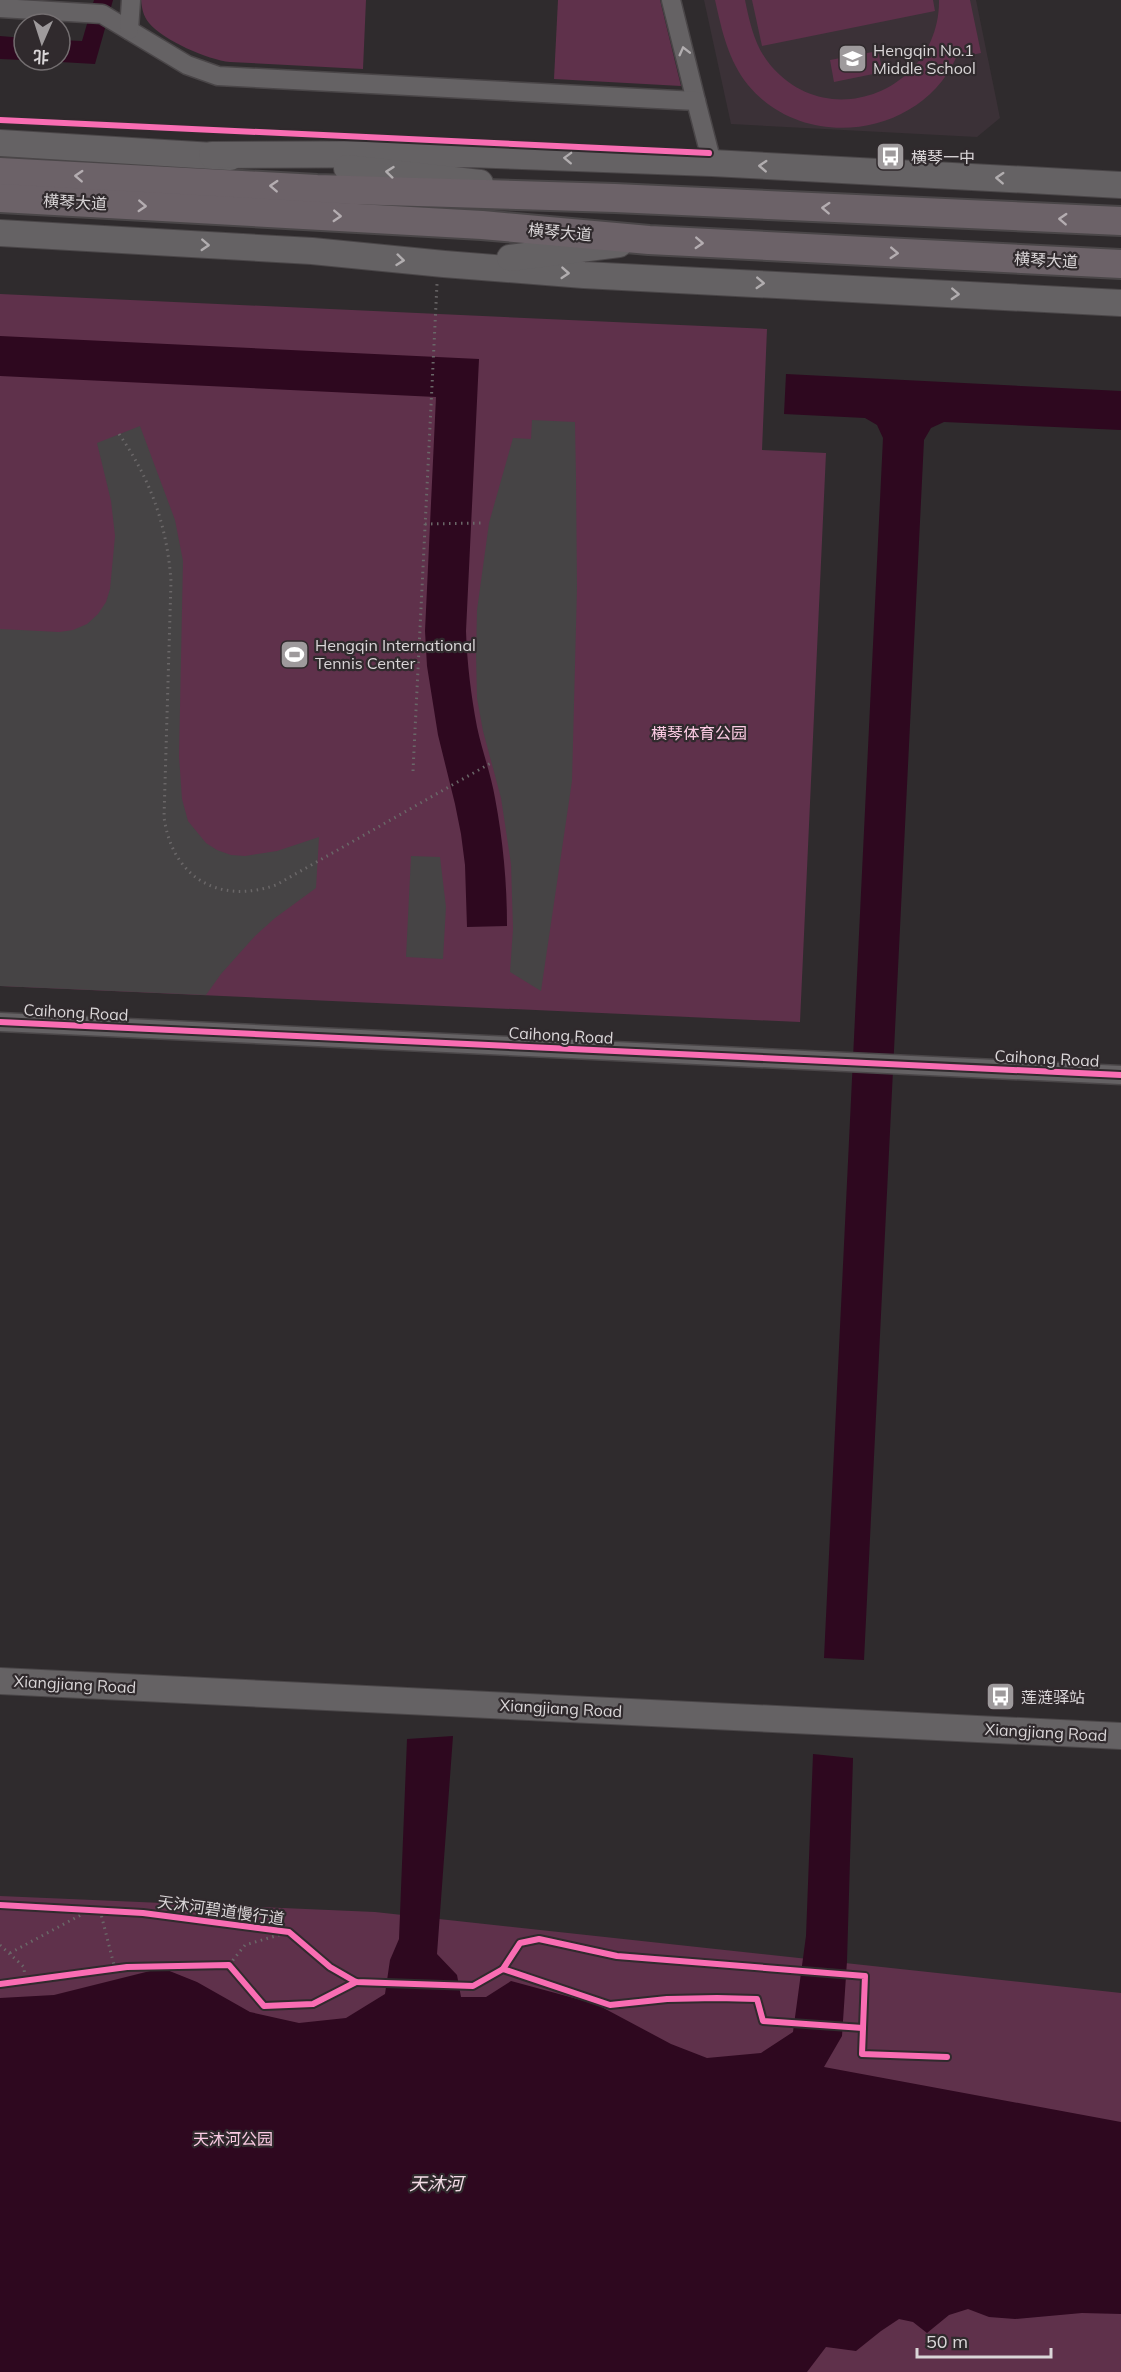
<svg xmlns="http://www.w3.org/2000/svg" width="1121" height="2372" viewBox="0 0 1121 2372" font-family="Mulish,'Noto Sans SC',sans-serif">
  <rect width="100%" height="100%" fill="#2f2b2d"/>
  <!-- built -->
  <path fill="#3b3137" d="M704,0h272l24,118 -23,19 -246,-13z"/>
  <!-- green -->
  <g fill="#5f314b">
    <path d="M141,0h225l-3,69 -133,-7c-22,-2 -67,-22 -81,-39 -6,-7 -7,-15 -8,-23z"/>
    <path d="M558,0h102l21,86 -127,-7z"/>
    <path d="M715,0h30c5,24 10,48 27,67 60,68 168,21 167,-67h31l11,53 -25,5c-36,79 -152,95 -208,27 -20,-25 -26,-54 -33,-85z"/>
    <path d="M752,0h181l2,11 -173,35z"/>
    <path d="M878,51l5,21 -49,10 -4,-22z"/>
    <path d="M0,294l767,35 -5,121 64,3 -26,569 -800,-36z"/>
    <path d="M0,1896l375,16 746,81v379h-1121z"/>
  </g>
  <!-- water -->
  <g fill="#2e081f">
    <path d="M94,0h19l-18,64 -69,-4h34v-20l22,1z"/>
    <path d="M0,36l24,2v22l-24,-1z"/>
    <path d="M0,336l479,23 -13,272c1,32 5,64 11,96 5,24 14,47 18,71 8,43 12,85 12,128l-40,1 -2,-62 -4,-31 -6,-30 -17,-69 -11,-69 -2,-35 11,-234 -436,-21z"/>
    <path d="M786,374l335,17v39l-177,-8 -13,6 -7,12 -60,1220 -40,-2 59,-1220 -6,-13 -12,-7 -81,-4z"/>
    <path d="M453,1736l-16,218 20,21 4,22h25l25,-16 85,23 75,40 36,14 54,-5 32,-21 13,-96 7,-182 40,4 -6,203 -5,75 -18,31 297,55v192l-39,-1 -67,6 -26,-2 -21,-8 -19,6 -22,18 -14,-11 -14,-3 -18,12 -25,20 -30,-4 -19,25h-807v-374l54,-3 108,-27 35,14 53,30 49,11 47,-5 39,-24 5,-34 9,-21 8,-200z"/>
  </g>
  <!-- building -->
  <g fill="#464445">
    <path d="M532,420l43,2 1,55 1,111 -5,193 -31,210 -31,-19 3,-43 -2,-65 -10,-66 -18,-67 -6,-33 -1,-44 1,-44 12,-87 24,-85 18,1z"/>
    <path d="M140,426l35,94 8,41 -4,195 3,43 6,22 18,22 11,7 14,5 14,1 32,-5 42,-14 -3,51 -41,30 -20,18 -34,38 -15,21 -206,-9v-357l59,3 14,-2 14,-6 11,-10 8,-12 4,-13 5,-53 -4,-35 -14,-58z"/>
    <path d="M411,856l29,1 6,50 -3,52 -37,-2z"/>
  </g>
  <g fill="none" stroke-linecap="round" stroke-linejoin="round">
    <defs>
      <g id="street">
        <path d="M671,0l25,101"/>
        <path d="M0,8l102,6 85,51 31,11 478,25 16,62"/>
        <path d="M129,30l2,-30"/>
        <path d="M0,1022l1121,53"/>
      </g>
      <g id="secondary">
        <path d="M0,143l230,14"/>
        <path d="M212,155l256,-1 244,9 409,22"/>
        <path d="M347,168l133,15"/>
        <path d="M0,233l312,18 132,13 140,11 537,28"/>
        <path d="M510,258l109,-14"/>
        <path d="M0,1681l1121,55"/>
      </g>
      <g id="primary">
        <path d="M0,172l317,17 298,9 506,23"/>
        <path d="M0,198l482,27 167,15 472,24"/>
      </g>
    </defs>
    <!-- street casing -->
    <use href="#street" stroke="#4a4648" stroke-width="21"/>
    <!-- secondary casing -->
    <use href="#secondary" stroke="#4a4648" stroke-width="28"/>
    <!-- primary casing -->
    <use href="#primary" stroke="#4a4648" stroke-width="32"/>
    <!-- path -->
    <g stroke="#6a6768" stroke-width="3" stroke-dasharray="1.5 4.5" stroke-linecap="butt">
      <path d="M119,434c32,46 48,92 52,147l-7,236c8,60 54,88 112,68l215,-122"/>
      <path d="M425,524l57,-1"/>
      <path d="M413,771l24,-487"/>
      <path d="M100,1910l15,59"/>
      <path d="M0,1945l24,22 1,15"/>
      <path d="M10,1953l80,-43"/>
      <path d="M229,1965l16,-20 44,-13"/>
    </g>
    <!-- street -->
    <use href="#street" stroke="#656264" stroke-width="18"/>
    <!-- secondary -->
    <use href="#secondary" stroke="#656264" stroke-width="26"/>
    <!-- primary -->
    <use href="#primary" stroke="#6c6268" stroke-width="28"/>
    <defs>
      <g id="cycleway">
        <path d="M0,120l709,33"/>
        <path d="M0,1022l1121,53"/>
        <path d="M0,1905l143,8 146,19 41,35 26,15 117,4 30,-17 107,36 57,-6 50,-1 40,1 6,22 100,7"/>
        <path d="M503,1969l17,-26 19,-4 78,17 248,20 -3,78 85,3"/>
        <path d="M0,1984l127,-17 102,-2 35,41 49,-2 43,-22"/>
      </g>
    </defs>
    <!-- cycleway casing -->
    <use href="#cycleway" stroke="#302a2d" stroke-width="10"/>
    <!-- cycleway -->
    <use href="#cycleway" stroke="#f96db3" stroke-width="6"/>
  </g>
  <!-- one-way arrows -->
  <defs><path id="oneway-chevron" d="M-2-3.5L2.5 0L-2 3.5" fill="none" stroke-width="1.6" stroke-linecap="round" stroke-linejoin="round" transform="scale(1.5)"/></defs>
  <g stroke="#b1adaf">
    <use href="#oneway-chevron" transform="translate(684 51) rotate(-104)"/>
    <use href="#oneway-chevron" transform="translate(568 158) rotate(-178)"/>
    <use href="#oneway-chevron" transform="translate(763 166) rotate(-177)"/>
    <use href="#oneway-chevron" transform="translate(390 172) rotate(-174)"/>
    <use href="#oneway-chevron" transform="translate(1000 178) rotate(-177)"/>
    <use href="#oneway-chevron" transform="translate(205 245) rotate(3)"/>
    <use href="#oneway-chevron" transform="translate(400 260) rotate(6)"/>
    <use href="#oneway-chevron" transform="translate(565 273) rotate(4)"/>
    <use href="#oneway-chevron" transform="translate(760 283) rotate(3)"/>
    <use href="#oneway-chevron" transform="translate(955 294) rotate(3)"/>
  </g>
  <g stroke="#b4adb1">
    <use href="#oneway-chevron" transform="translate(79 176) rotate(-177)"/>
    <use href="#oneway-chevron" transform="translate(274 186) rotate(-177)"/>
    <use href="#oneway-chevron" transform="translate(142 206) rotate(3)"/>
    <use href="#oneway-chevron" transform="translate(826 208) rotate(-177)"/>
    <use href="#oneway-chevron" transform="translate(337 216) rotate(3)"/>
    <use href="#oneway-chevron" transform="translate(1063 219) rotate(-177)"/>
    <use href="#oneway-chevron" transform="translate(699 243) rotate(3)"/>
    <use href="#oneway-chevron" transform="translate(894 253) rotate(3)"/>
  </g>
  <!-- icons -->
  <defs>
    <symbol id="school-square" viewBox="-11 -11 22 22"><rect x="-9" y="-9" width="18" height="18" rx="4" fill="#9e9a9c" stroke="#302a2d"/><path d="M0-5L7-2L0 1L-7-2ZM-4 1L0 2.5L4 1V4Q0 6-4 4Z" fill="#fff"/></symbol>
    <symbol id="bus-square" viewBox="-11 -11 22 22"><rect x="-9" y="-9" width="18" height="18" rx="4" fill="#9e9a9c" stroke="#302a2d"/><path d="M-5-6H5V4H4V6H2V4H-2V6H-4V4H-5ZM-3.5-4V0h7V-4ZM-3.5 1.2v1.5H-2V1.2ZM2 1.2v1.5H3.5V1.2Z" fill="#fff"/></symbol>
    <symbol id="stadium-square" viewBox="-11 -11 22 22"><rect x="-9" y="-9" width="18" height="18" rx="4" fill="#9e9a9c" stroke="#302a2d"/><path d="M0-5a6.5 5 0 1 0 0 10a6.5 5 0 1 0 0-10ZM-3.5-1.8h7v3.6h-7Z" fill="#fff"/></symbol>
  </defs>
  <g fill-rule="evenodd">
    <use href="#school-square" x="836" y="42" width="33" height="33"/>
    <use href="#bus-square" x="874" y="140" width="33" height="33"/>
    <use href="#stadium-square" x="278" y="638" width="33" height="33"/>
    <use href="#bus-square" x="984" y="1680" width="33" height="33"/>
  </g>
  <g text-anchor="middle" stroke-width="4.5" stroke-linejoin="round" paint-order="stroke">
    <!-- poi labels -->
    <g font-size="16" fill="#dad6d8" stroke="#302a2d" text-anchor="start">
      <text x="873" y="56">Hengqin No.1<tspan x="873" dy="18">Middle School</tspan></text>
      <text x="911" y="163">横琴一中</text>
      <text x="315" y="651">Hengqin International<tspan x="315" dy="18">Tennis Center</tspan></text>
      <text x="1021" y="1703">莲涟驿站</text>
    </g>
    <!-- street labels -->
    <g font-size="16" fill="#dad6d8" stroke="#302a2d">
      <text transform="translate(75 202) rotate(3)" y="6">横琴大道</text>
      <text transform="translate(560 232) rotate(5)" y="6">横琴大道</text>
      <text transform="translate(1046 260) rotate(3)" y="6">横琴大道</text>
      <text transform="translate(76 1012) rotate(3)" y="6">Caihong Road</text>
      <text transform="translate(561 1035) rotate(3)" y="6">Caihong Road</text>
      <text transform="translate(1047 1058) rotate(3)" y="6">Caihong Road</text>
      <text transform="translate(75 1684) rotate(3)" y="6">Xiangjiang Road</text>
      <text transform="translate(561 1708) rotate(3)" y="6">Xiangjiang Road</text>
      <text transform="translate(1046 1732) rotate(3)" y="6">Xiangjiang Road</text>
      <text transform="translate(221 1910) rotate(8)" y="6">天沐河碧道慢行道</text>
    </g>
    <!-- park labels -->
    <g font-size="16" fill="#fbcbe3" stroke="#302a2d">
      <text x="699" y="739">横琴体育公园</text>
      <text x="233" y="2145">天沐河公园</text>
    </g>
    <!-- water labels -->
    <g font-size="18" font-style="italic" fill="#f3dbe6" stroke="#302a2d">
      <text x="436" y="2190">天沐河</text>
    </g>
  </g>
  <!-- north arrow -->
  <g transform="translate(42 42) rotate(183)"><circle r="28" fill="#302a2d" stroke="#746f71" stroke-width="1.5"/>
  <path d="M0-4.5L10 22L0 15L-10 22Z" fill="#9e9a9c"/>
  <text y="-9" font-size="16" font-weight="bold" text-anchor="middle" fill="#dad6d8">北</text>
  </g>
  <!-- scale -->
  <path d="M917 2348v9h134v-9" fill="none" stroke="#dad6d8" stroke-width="3"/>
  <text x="926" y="2348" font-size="18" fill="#dad6d8" stroke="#302a2d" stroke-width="4.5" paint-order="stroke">50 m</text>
</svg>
